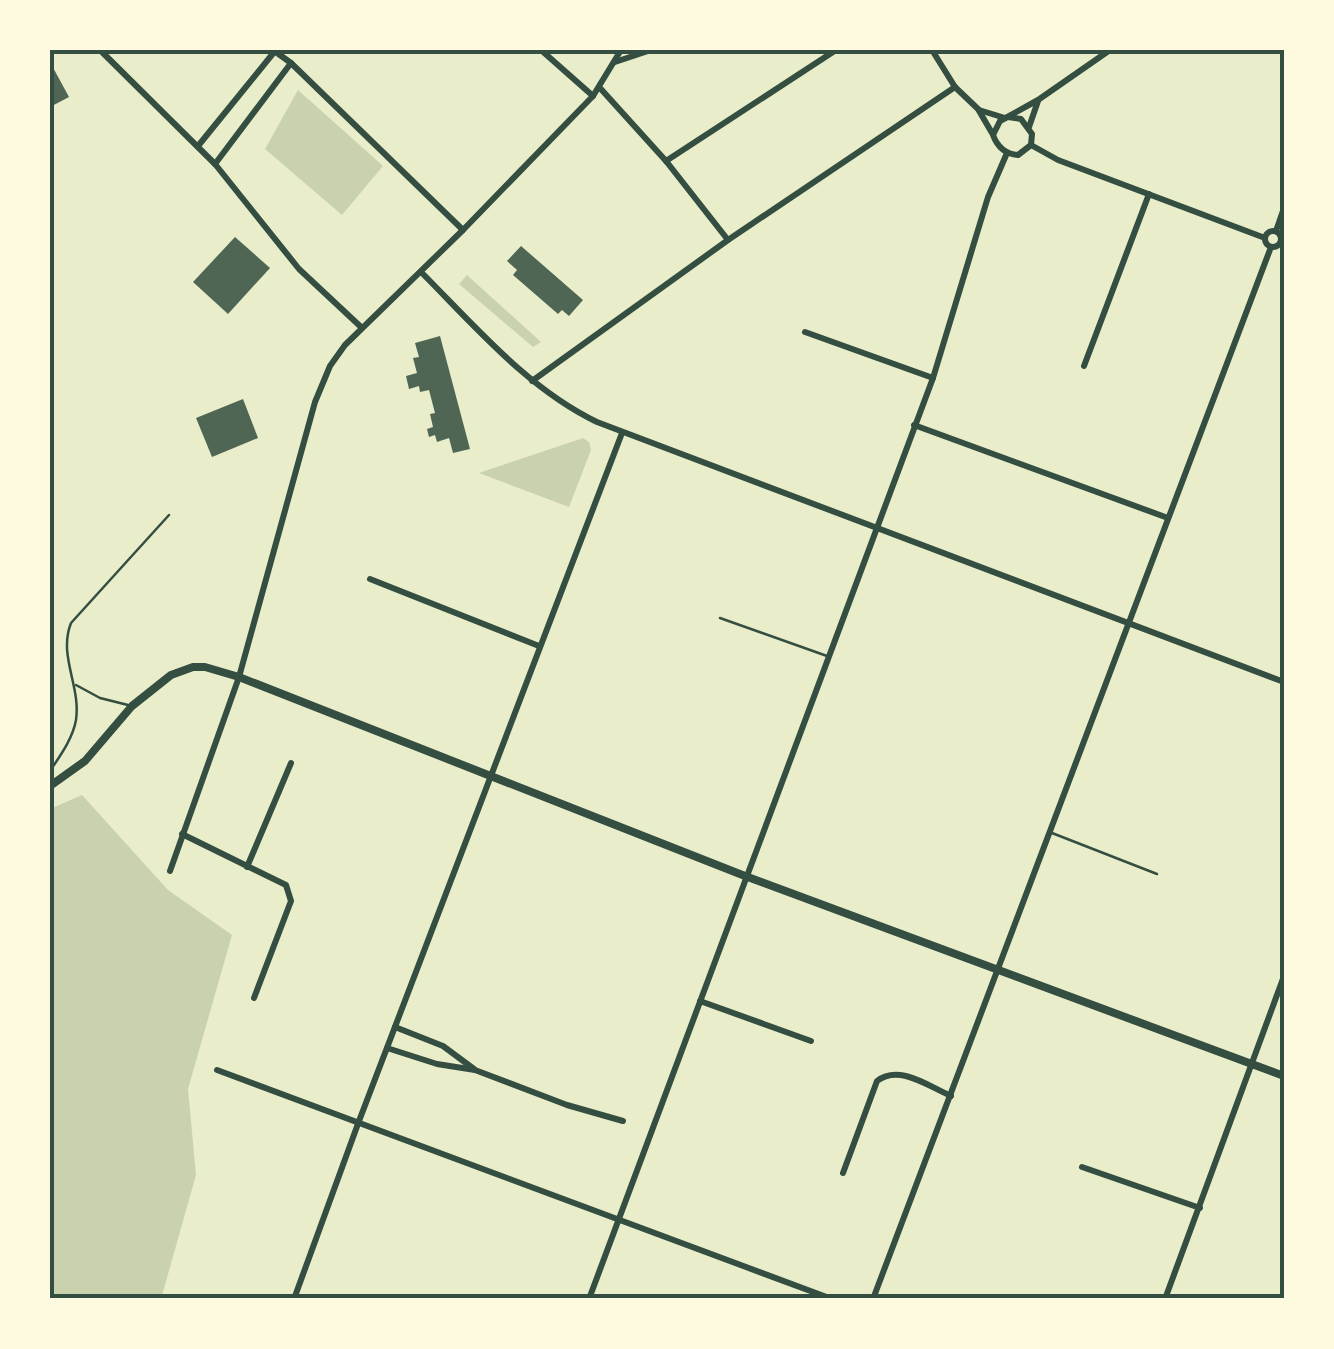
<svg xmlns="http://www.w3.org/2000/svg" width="1334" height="1349" viewBox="0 0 1334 1349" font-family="'DejaVu Sans',sans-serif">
  <rect width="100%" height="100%" fill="#e9edc9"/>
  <!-- green -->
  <g fill="#cad2ad">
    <path d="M298,90l85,76 -41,49 -77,-66z"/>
    <path d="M467,275l74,67 -8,5 -74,-63z"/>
    <path d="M583,438l6,4 2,8 -22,57 -90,-34z"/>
    <path d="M82,795l86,95 64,45 -44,154 8,86 -35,124h-111v-490z"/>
  </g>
  <!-- building -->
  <g fill="#4f6655">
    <path d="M50,62l19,35 -19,10z"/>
    <path d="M235,237l35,31 -42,46 -35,-32z"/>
    <path d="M521,246l62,54 -14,16 -7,-6 -4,4 -45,-39 4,-5 -10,-9z"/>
    <path d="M440,336l30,113 -17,4 -4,-15 -12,4 -2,-7 -6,2 -2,-8 6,-2 -3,-13 5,-1 -6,-23 -9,2 -1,-6 -10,3 -3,-13 11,-3 -4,-15 6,-1 -4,-14z"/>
    <path d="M243,399l15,39 -46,19 -16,-39z"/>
  </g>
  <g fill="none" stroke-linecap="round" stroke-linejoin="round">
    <!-- service -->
    <g stroke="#344e41" stroke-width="2.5">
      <path d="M720,618l107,38"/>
      <path d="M76,685l24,13 28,7"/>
      <path d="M50,771c10,-15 23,-33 26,-51 5,-34 -18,-64 -5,-97l98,-108"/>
      <path d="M1052,833l105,41"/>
    </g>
    <!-- minor -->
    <g stroke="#344e41" stroke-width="6">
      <path d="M100,50l115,114 84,105 62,58"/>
      <path d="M273,50l18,13 172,167"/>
      <path d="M541,50l52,46"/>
      <path d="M932,50l23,37 23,22 14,24"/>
      <path d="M615,62l36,-12"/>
      <path d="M600,88l66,73 62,79"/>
      <path d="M979,110l26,8"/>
      <path d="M1008,117l13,2 11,15 -1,11 -13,10c-13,-1 -21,-9 -25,-20l7,-14 38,-21 72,-50"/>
      <path d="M1029,127l9,-26"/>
      <path d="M1031,145l27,15 207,78"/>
      <path d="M198,146l77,-95"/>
      <path d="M666,161l170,-111"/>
      <path d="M215,164l76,-101"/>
      <circle cx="1273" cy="239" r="8"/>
      <path d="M1276,231l8,-23"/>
      <path d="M421,272c54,54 107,117 176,150l687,260"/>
      <path d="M805,332l128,46"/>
      <path d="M1084,366l65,-172"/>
      <path d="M532,381l196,-141 227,-153"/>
      <path d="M914,425l254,93"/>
      <path d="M370,579l169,67"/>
      <path d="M182,834l104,51 5,16 -37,97"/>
      <path d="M247,867l44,-104"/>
      <path d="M170,871l69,-194 76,-275 15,-36 15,-21 118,-115 130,-134 28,-46"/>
      <path d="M700,1001l111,40"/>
      <path d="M395,1027l48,19 31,23"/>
      <path d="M387,1048l50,16 38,6 92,35 56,16"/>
      <path d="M217,1070l615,229"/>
      <path d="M1082,1167l118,41"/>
      <path d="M843,1173l34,-92c22,-17 51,5 74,15"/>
      <path d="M294,1299l65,-178 263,-688"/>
      <path d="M589,1299l344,-921 55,-181 19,-44"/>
      <path d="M873,1299l398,-1052"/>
      <path d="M1165,1299l119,-323"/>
    </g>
    <!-- tertiary -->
    <path stroke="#344e41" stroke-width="8" d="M50,786l35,-25 47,-55 39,-31 22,-8h12l34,10 506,199 539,200"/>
  </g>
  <!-- border -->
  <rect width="1334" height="1349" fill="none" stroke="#fefae0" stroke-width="105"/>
  <rect x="52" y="52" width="1230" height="1244" fill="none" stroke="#344e41" stroke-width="4"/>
</svg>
